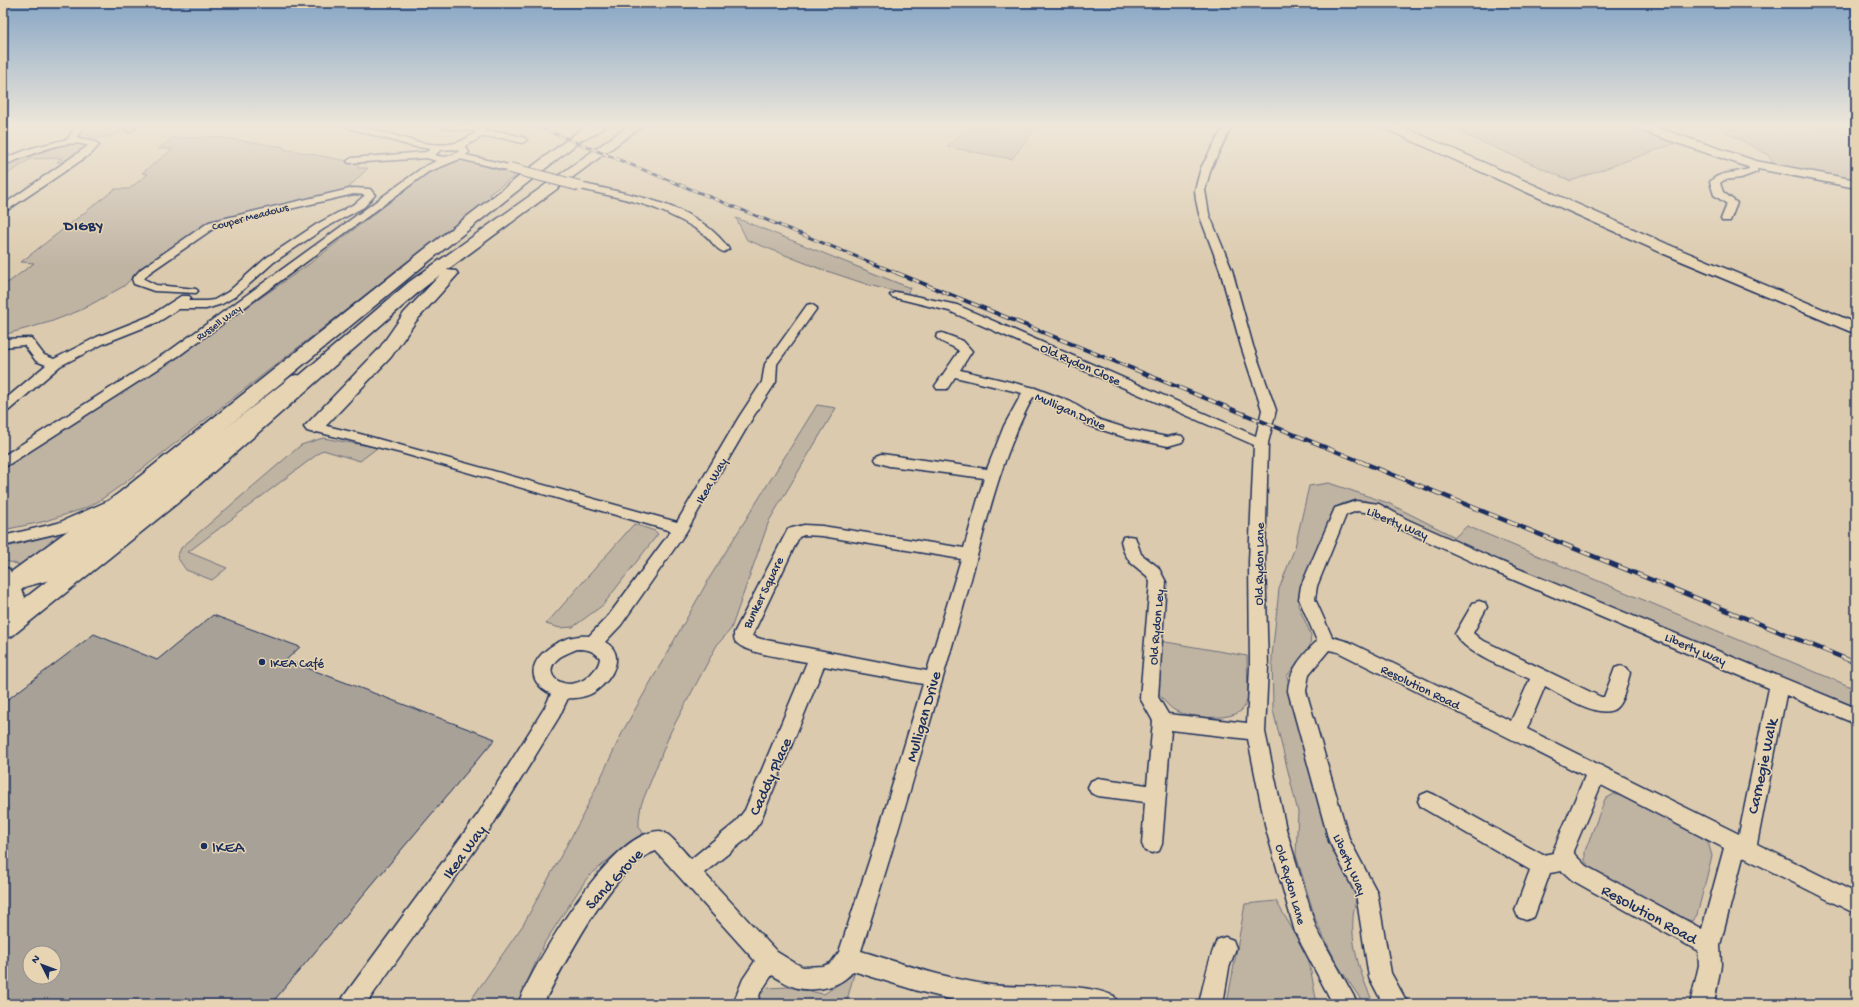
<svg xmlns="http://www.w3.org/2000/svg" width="1859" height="1007" viewBox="0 0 1859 1007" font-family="'Gochi Hand',sans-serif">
  <rect width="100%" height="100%" fill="#dbcaad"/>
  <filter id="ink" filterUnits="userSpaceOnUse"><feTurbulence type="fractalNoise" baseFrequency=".025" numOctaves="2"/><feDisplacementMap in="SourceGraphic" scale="8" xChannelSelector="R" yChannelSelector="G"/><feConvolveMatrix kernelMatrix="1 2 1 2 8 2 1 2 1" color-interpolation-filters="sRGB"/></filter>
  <g filter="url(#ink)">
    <!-- green -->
    <g fill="#bfb3a2" stroke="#6d7180">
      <path d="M82,126h49c-17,12 -31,13 -51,12z"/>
      <path d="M970,126h67l-25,33 -65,-12z"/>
      <path d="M1445,126h187l44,17 -105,38z"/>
      <path d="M1740,126h116v19h-2l2,3v23l-5,-1 2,12 -77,-15 -8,-12 -43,-24z"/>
      <path d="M216,137l68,10v2l64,12 -2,2h13l1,1 -3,4h11l-22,22 -136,32 -71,49 -15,15 -43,24 -31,12 -47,13v-52l6,-1 25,-19 -13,-1 94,-73h14l19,-15 -6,-1 31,-24h-15l15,-11z"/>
      <path d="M80,142l6,2v3l-3,1 -19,14h-7l5,-4 -32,1 -27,18v-10c23,-14 51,-23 77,-25z"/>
      <path d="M464,160l53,15 -28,19 3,2 -369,288 -24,17 -16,8 -41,13 -39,8v-61l147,-94 159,-111 116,-89 20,-11z"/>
      <path d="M736,218l174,70 -3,7 -38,-10 -51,-17 -71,-28z"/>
      <path d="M817,405l19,3 -67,113 -38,108 -14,16 -46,86 -30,74 -2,14v8l5,7h-2l-13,8 -42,36 -42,64 -28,62h-49l55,-79 58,-106 43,-90 86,-152z"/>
      <path d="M323,438l52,9 2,1 -17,13 -37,-11 -135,102 39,16 -15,12 -26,-10 -9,-13 4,-9 120,-103z"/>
      <path d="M1329,483l59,20 67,34 12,-11 389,163v20l-340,-140 -113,-50 -23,-14 -17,-5 -19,3 -10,5 -33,81 -3,16 13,30 -1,11 -23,30 44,171 26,50c-11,34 1,72 15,103l-1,4h-7l-27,-40 -21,-43 -20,-66 2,-43 -25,-102 -1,-54 7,-67 16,-42 14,-61z"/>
      <path d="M634,524l21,7 3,3 -55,71 -30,22 -13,1 -14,-4z"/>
      <path d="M54,535h4l-2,4 -36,26 -17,-5v-12z"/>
      <path d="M1160,641l87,15 1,41c-1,5 -3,10 -7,14 -14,10 -50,7 -65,0 -8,-4 -14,-13 -19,-20z"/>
      <path d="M1614,794l10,3 73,37 11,8 4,14 -15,59 -5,6 -13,-4 -88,-49 -6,-7v-10l20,-52z"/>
      <path d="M1276,901l32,55 9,48h-90l18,-100z"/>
      <path d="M854,974l-8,30h-90l3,-8 8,-8 21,-1 36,7z"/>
    </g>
    <!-- building -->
    <path fill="#a8a198" stroke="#1b2f5e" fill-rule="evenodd" d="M213,615l87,32 -14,13 209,79 -224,265h-268v-301l91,-69 63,26zM30,953h24v24h-24z"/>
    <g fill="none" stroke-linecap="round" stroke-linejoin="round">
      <defs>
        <g id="street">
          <path d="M3,126h5l-5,3z"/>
          <path d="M75,126h8l-6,12 13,2 7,3 2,2 -7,8 -89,60v-8l85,-59c-20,-11 -64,13 -85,19v-6l29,-11 36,-9z"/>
          <path d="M128,126h10l-9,6 -4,-3z"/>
          <path d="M348,126c35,0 72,25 107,17 7,-1 15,-7 22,-11 -9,-3 -33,-2 -36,-6h34l8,2 2,4h18l22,6 2,2 -5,3 -19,-5 -21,-1 -17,9 4,6 -3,3 47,11 2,2 -5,3 -50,-12 -32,13 -248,183 -172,110 -5,2v-11l169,-107 250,-181 14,-7 -9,-3 -78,5 -2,-2 5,-3 74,-6 5,-3 -20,-3 -62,-18zM454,149l5,2c-7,6 -16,7 -24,4l6,-5z"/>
          <path d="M594,126h10c-5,7 -20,15 -29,13l-1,-2z"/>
          <path d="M1224,126h8l-21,42 -6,22 4,24 23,56 21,76 23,64 -8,33 -3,119 3,105 -3,65 21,97 30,99 42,76h-25l-38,-72 -29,-103 -18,-90 -77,-9 -9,114 -3,7 -7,2 -7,-2 -3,-7 3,-42 -47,-6 -7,-3 -3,-6 3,-6 7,-3 49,7 6,-64 -13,-23 10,-116 -3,-6 -17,-14 -6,-10 -3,-11 2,-4 6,-1 6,1 6,17 17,13 8,15 -8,115 10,17 79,9 3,-56 -1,-105 5,-117 -305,-134 -57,-14 -2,-2 6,-3 61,13 299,131 6,-26 -21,-64 -21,-76 -21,-56 -3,-14 -1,-10 6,-22z"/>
          <path d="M1753,161l5,3 -1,8 -16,6 -17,2 -4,3 3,9 14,11 -7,18h-8l-1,-2 6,-15 -13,-9 -4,-13c9,-11 26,-8 39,-13l-1,-5z"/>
          <path d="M580,183c50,12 117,20 149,66l-5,3c-8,-2 -12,-11 -18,-16 -10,-8 -21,-14 -32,-19 -30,-16 -65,-21 -97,-29l-2,-2z"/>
          <path d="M354,188l16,1 5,6 -11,12 -39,21 -51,34 -38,34 -14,8 -16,5h-27l-21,13 -53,21 -45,23 -52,45 -5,1v-11l43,-36 -10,-4 -12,-16 -21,2v-8l28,-1 13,17 10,4 43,-22 53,-21 31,-20h8l2,2 -3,3h18l8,-1 14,-8 38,-34 51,-34 39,-21 9,-8 -11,-1 -137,32 -68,47 -5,6 12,6 40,4 2,2 -2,2 -42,-2 -20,-7 -2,-5 9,-10 68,-47z"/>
          <path d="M811,304l6,4 -40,56 -1,18 -23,35 -67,115 -65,93 -16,17c22,12 7,37 -8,48 -7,6 -20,9 -29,8l-9,19 -67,109 -126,178h-26l4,-8 134,-182 67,-107 6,-13c-44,-23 5,-62 38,-58l20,-21 62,-84 -270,-78 -92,-23 -2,-3 2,-3 5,-1 46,11 317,88 62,-105 23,-35 3,-18 42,-59zM577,649c9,0 17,1 23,9 -1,8 -4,10 -9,16 -23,23 -55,1 -31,-17 5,-3 12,-6 17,-8z"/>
          <path d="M942,333l21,8 9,10 -12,19 75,18 36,14 29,18 32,10 35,7 10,-2 5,1 2,3 -2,3 -14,4 -44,-9 -34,-11 -29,-18 -28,-11c-36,67 -49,138 -70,211 -33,115 -66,229 -102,343 43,13 85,28 130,34 40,5 85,-5 123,11l4,8h-149l-51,-13 -65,-20c-10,14 -31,20 -49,18 -10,0 -23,-9 -32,-14l-12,18 -3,11h-24l10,-25 12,-18 -99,-110c-42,13 -92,114 -113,153h-25c18,-43 91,-171 141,-173 9,-1 25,21 32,28l44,-36 10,-13 62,-148c-15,-3 -58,-8 -69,-18 -4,-3 -4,-6 -4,-11l54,-104 16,-4 18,1 142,22 20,-70 -95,-12 -12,-4 -2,-3 2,-3 5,-2 105,15 17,-43 18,-33 -67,-16 -8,12h-10l-2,-3 24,-35c-6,-6 -18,-7 -23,-14l2,-3zM804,535l18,1 139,23 -34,112 -166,-32 -9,-3 47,-99zM824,666l99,18 -49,162 -35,106 -8,11 -8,3 -20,1 -8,-4 -18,-11 -73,-79 45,-36 11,-15z"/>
          <path d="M297,375l5,1 1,3 -1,3 -248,197 -34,9 5,9 -12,33 -6,1 -4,-1v-17l6,-16 -3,-5 -3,1v-26l6,2 5,9 29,-7 249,-195z"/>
          <path d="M108,501l5,1 3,4 -3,4 -46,21 -64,15v-10l55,-13z"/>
          <path d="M1356,501l23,3 27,15 96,43 354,146v16l-70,-29 -29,149 99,49v21l-113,-57 -23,88 1,20 -7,39h-24l9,-39 -1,-14 -126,-71 -10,-9 -12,2 -16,44 -8,3 -8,-3 -3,-7 15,-40 -109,-63 -3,-6 3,-6 7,-3 7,3 108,60 10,-2v-2l32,-75 -247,-124 -9,-2 -20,24 -3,17 43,148 28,53 14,81 17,31h-25l-14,-27 -13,-83 -27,-53 -41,-150c1,-21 15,-36 29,-50l-18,-42 2,-13 34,-78zM1357,511l14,2 25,14 94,43 279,118 -30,146 -212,-105 18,-43c15,8 56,35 71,22 8,-7 11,-25 14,-35l-3,-5 -6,-2 -6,2 -11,29h-3l-121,-58 -7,-6 14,-26 -2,-4 -6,-2 -6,2 -18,31c12,21 53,35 75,45l-19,42 -162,-79 -17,-5 -17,-38 2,-13 29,-71zM1601,785l123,63 -22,81 -116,-63 -11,-11 -2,-4z"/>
          <path d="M1225,937l8,3 3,8 -7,20 -6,36h-24c5,-22 9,-43 18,-64z"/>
        </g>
        <path id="secondary" d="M1634,126h18l104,35 100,19v8l-108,-21 -112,-38z"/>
        <g id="primary">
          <path d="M585,126h14l-166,132 -298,245 -123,94 -9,3v-22l116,-85 302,-241z"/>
          <path d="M628,126h14l-195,144 9,1 2,3 -42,47 -25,36 -70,74 -7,2 -7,-2 -3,-4 75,-78 25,-36 36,-38 -19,15 -236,207 -173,139 -9,3v-24l166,-128 240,-205z"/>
        </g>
        <path id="highway" d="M1385,126h16l273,121 182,76v11l-194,-81 -276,-124z"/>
      </defs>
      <!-- street casing -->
      <use href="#street" stroke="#1b2f5e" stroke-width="3"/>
      <!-- secondary casing -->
      <use href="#secondary" stroke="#1b2f5e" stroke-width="3"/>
      <!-- primary casing -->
      <use href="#primary" stroke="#1b2f5e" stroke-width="3"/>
      <!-- highway casing -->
      <use href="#highway" stroke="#1b2f5e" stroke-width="3"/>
      <!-- street -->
      <use href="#street" fill="#e7d4b2" fill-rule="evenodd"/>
      <!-- secondary -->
      <use href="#secondary" fill="#e7d4b2" fill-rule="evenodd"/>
      <!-- primary -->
      <use href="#primary" fill="#e7d4b2" fill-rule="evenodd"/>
      <!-- highway -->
      <use href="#highway" fill="#e7d4b2" fill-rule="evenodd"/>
      <defs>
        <path id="rail-far2" d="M536,126l363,148"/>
        <path id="rail-far1" d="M897,273l465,189"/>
        <path id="rail" d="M1359,461l497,202"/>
      </defs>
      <!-- rail-far2 casing -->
      <use href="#rail-far2" stroke="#1b2f5e" stroke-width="3"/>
      <!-- rail-far1 casing -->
      <use href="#rail-far1" stroke="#1b2f5e" stroke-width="4"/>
      <!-- rail casing -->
      <use href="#rail" stroke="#1b2f5e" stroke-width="4.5"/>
      <!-- rail-far2 -->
      <use href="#rail-far2" stroke="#e7d4b2" stroke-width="2" stroke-dasharray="6" stroke-linecap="butt"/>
      <!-- rail-far1 -->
      <use href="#rail-far1" stroke="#e7d4b2" stroke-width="2.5" stroke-dasharray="8" stroke-linecap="butt"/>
      <!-- rail -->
      <use href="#rail" stroke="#e7d4b2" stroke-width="3" stroke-dasharray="10" stroke-linecap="butt"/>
      <defs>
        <path id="street-bridge" d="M510,168l70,18"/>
      </defs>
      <!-- street-bridge casing -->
      <use href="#street-bridge" stroke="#1b2f5e" stroke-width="12" stroke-linecap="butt"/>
      <!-- street-bridge -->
      <use href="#street-bridge" stroke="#e7d4b2" stroke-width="10"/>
    </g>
  </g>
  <!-- sky -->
  <linearGradient id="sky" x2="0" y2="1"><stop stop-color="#87a6c5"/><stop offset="0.47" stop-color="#efe7da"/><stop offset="1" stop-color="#efe7da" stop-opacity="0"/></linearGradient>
  <rect width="1859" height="267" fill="url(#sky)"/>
  <!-- markers -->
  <g fill="#1b2f5e" stroke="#e7d4b2" stroke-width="1.5">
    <circle cx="262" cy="662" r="4"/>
    <circle cx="204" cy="846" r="4"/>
  </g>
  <g text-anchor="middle" stroke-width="3" stroke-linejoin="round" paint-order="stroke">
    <!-- far-street labels -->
    <g font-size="11" fill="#1b2f5e" stroke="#e7d4b2">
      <text transform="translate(250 216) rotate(-15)" y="4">Couper Meadows</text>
      <text transform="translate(218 322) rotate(-36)" y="4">Russell Way</text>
    </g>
    <!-- street labels -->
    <g font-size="13" fill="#1b2f5e" stroke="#e7d4b2">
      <text transform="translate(1081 363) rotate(24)" y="5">Old Rydon Close</text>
      <text transform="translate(1071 410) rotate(24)" y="5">Mulligan Drive</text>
      <text transform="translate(710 480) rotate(-60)" y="5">Ikea Way</text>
      <text transform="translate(1398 522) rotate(23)" y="5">Liberty Way</text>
      <text transform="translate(1258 564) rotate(-89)" y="5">Old Rydon Lane</text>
      <text transform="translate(762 592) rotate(-64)" y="5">Bunker Square</text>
      <text transform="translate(1155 627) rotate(-85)" y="5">Old Rydon Ley</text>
      <text transform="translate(1696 648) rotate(23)" y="5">Liberty Way</text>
      <text transform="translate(1421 686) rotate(26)" y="5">Resolution Road</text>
      <text transform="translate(1351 864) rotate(66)" y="5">Liberty Way</text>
      <text transform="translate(1292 884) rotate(74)" y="5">Old Rydon Lane</text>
    </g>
    <!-- poi labels -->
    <g font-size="13" fill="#1b2f5e" stroke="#e7d4b2" text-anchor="start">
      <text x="270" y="667">IKEA Café</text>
    </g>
    <!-- far-district labels -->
    <g font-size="14" font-weight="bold" letter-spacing="1" fill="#1b2f5e" stroke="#e7d4b2">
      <text x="84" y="230">DIGBY</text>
    </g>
    <!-- near-street labels -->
    <g font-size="16" fill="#1b2f5e" stroke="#e7d4b2">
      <text transform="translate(922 716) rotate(-74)" y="6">Mulligan Drive</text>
      <text transform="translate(1761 766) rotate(-78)" y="6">Carnegie Walk</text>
      <text transform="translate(769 776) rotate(-66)" y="6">Caddy Place</text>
      <text transform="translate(463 851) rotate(-54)" y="6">Ikea Way</text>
      <text transform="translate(613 878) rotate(-47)" y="6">Sand Grove</text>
      <text transform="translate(1650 913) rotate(29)" y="6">Resolution Road</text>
    </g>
    <!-- near-poi labels -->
    <g font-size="16" fill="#1b2f5e" stroke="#e7d4b2" text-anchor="start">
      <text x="212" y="852">IKEA</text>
    </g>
  </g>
  <!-- margin -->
  <rect width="1859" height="1007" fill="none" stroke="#e7d4b2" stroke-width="16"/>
  <rect x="8" y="8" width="1843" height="991" fill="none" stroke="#1b2f5e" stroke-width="1.5" filter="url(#ink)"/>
  <!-- north arrow -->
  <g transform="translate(42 965) rotate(312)"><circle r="19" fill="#e7d4b2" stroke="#959290"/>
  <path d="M0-3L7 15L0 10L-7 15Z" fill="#1b2f5e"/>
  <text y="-6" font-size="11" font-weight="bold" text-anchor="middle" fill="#1b2f5e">N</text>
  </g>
</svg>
